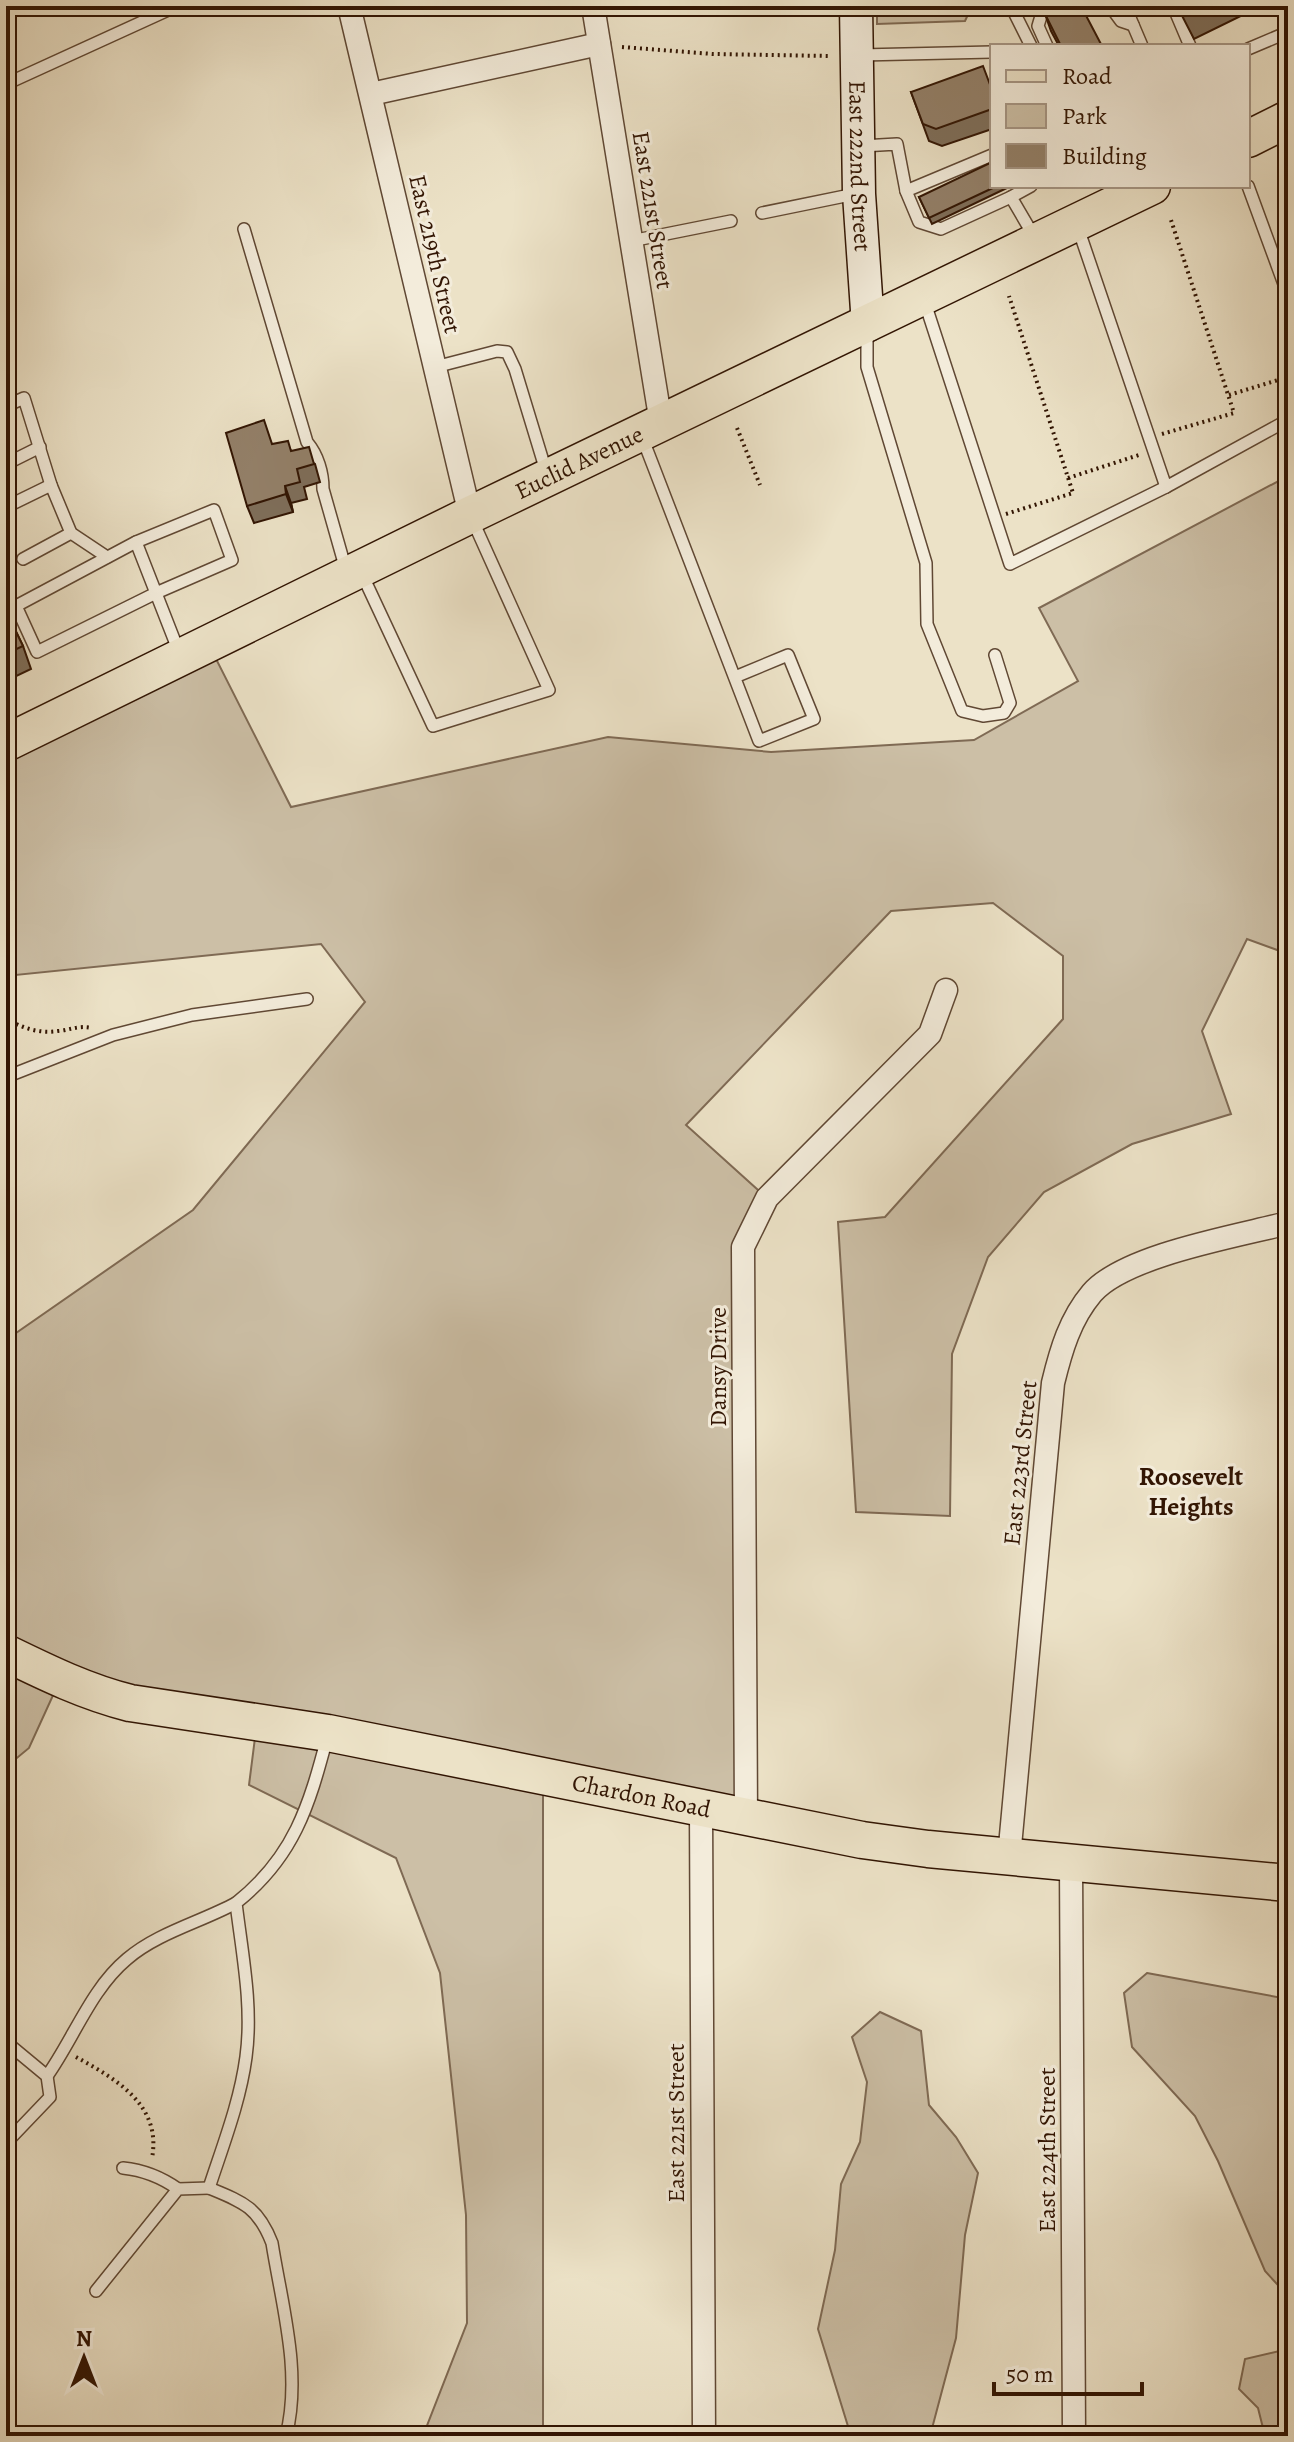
<svg xmlns="http://www.w3.org/2000/svg" width="1294" height="2442" viewBox="0 0 1294 2442" font-family="Alegreya,serif">
  <rect width="100%" height="100%" fill="#ece2c7"/>
  <filter id="stains"><feTurbulence type="fractalNoise" baseFrequency=".0025" numOctaves="4"/><feColorMatrix values="0 0 0 0 .2 0 0 0 0 .09 0 0 0 0 .02 0 0 0 .5 -.17"/></filter>
  <radialGradient id="worn" r=".72"><stop offset=".6" stop-color="#630" stop-opacity="0"/><stop offset="1" stop-color="#630" stop-opacity=".3"/></radialGradient>
  <!-- green -->
  <g fill="#ccbfa6" stroke="#7f6a54" stroke-width="2">
    <path d="M877,6h95l-7,15 -88,3z"/>
    <path d="M1288,476v478l-41,-15 -45,92 29,83 -99,30 -88,48 -56,65 -36,97 -2,162 -94,-4 -18,-290 47,-5 178,-198v-63l-70,-53 -102,8 -205,214 81,73 -13,23 -8,598 -203,-41v658h-160l43,-8 41,-105 -1,-108 -26,-242 -44,-115 -147,-73 8,-63 -197,-42 -31,68 -23,19v-427l187,-130 172,-208 -44,-58 -315,32v-233l202,-100 83,164 317,-70 163,15 203,-12 104,-59 -39,-73z"/>
    <path d="M1147,1973l141,26v297l-23,-25 -47,-110 -23,-45 -63,-69 -8,-54z"/>
    <path d="M880,2012l41,19 8,74 27,32 22,36 -13,62 -9,103 -26,98h-79l-33,-107 17,-79 6,-66 19,-42 7,-60 -15,-45z"/>
    <path d="M1288,2349v87h-23l-7,-28 -19,-19 6,-30z"/>
  </g>
  <g fill="none" stroke-linecap="round" stroke-linejoin="round">
    <defs>
      <g id="lane">
        <path d="M1021,6l-6,8 16,32"/>
        <path d="M1044,6l-6,20 9,20"/>
        <path d="M1110,6l11,15 12,4"/>
        <path d="M1125,6l17,40"/>
        <path d="M1173,6l17,40"/>
        <path d="M1248,49l40,-17"/>
        <path d="M861,55l131,-3"/>
        <path d="M6,84l171,-78"/>
        <path d="M862,146l35,-2 9,47 86,-36"/>
        <path d="M1031,186l-20,11 24,41"/>
        <path d="M1248,186l40,109"/>
        <path d="M906,191l13,31 22,7 70,-32"/>
        <path d="M762,213l93,-19"/>
        <path d="M1078,228l88,259 122,-67"/>
        <path d="M244,229l63,213c11,13 16,31 16,47l23,81"/>
        <path d="M631,241l100,-20"/>
        <path d="M924,300l86,264 156,-77"/>
        <path d="M867,329v38l59,196 1,61 35,87 21,5 21,-3 6,-10 -15,-48"/>
        <path d="M435,367l62,-16 10,1 8,17 31,102"/>
        <path d="M6,406l18,-8 27,87"/>
        <path d="M642,437l12,31 105,273 55,-22 -26,-64 -53,22"/>
        <path d="M6,464l34,-17"/>
        <path d="M6,507l45,-22 20,48 36,24"/>
        <path d="M214,510l18,50 -76,33 -119,59 -21,-46 120,-64z"/>
        <path d="M136,542l43,110"/>
        <path d="M23,559l48,-26"/>
        <path d="M361,572l72,154 116,-36 -77,-171"/>
        <path d="M6,1077l107,-42 79,-20 115,-16"/>
        <path d="M6,2042l41,34 3,21 -44,46"/>
        <path d="M47,2076c27,-38 44,-87 80,-117 30,-26 74,-37 109,-56"/>
        <path d="M123,2168c20,2 38,9 55,21"/>
        <path d="M96,2291l82,-102 31,-1"/>
        <path d="M286,2436c16,-63 -4,-130 -14,-193 -14,-36 -29,-41 -63,-55 14,-43 31,-86 37,-131 7,-51 -4,-104 -10,-154 58,-46 73,-97 91,-165"/>
      </g>
      <g id="street">
        <path d="M349,6l121,509"/>
        <path d="M593,6l68,417"/>
        <path d="M371,94l228,-50"/>
        <path d="M701,1810l3,626"/>
        <path d="M746,1819l-3,-572 24,-49 163,-164 16,-44"/>
        <path d="M1009,1857l44,-474c8,-33 17,-64 39,-90 33,-38 146,-57 196,-70"/>
        <path d="M1071,1863l3,573"/>
      </g>
      <g id="secondary">
        <path id="s1" d="M856,6l3,188 9,131"/>
      </g>
      <g id="primary">
        <path d="M1248,139l40,-20"/>
        <path id="s2" d="M6,743l464,-228 682,-329"/>
        <path id="s3" d="M6,1653c41,20 80,39 124,50l198,30 534,107 66,9 360,34"/>
      </g>
    </defs>
    <!-- lane casing -->
    <use href="#lane" stroke="#604834" stroke-width="14"/>
    <!-- street casing -->
    <use href="#street" stroke="#604834" stroke-width="25"/>
    <!-- secondary casing -->
    <use href="#secondary" stroke="#321503" stroke-width="35"/>
    <!-- primary casing -->
    <use href="#primary" stroke="#321503" stroke-width="39"/>
    <!-- path -->
    <g stroke="#321503" stroke-width="4" stroke-dasharray="2 4" stroke-linecap="butt">
      <path d="M622,47l91,7 116,2"/>
      <path d="M1229,395l59,-18"/>
      <path d="M737,428l23,57"/>
      <path d="M1162,434l72,-21 -64,-196"/>
      <path d="M1068,478l74,-24"/>
      <path d="M1006,514l67,-21 -64,-197"/>
      <path d="M6,1018c15,10 34,16 52,13 12,-1 21,-6 34,-3"/>
      <path d="M76,2057c40,22 86,48 76,101"/>
    </g>
    <!-- lane -->
    <use href="#lane" stroke="#f3ecdb" stroke-width="11"/>
    <!-- street -->
    <use href="#street" stroke="#f3ecdb" stroke-width="22"/>
    <!-- secondary -->
    <use href="#secondary" stroke="#f3ecdb" stroke-width="32"/>
    <!-- primary -->
    <use href="#primary" stroke="#ece2c7" stroke-width="36"/>
  </g>
  <!-- wall -->
  <g fill="#7e6e5a" stroke="#321503" stroke-width="2">
    <path d="M1177,6h84l-67,33z"/>
    <path d="M1045,14l57,32h-43l-8,-15z"/>
    <path d="M992,90v39l-50,17 -13,-5 -18,-49z"/>
    <path d="M992,186h19l-79,38 -13,-27z"/>
    <path d="M272,444l20,7 23,13 5,18 -16,5 3,12 -16,4 2,9 -39,11 -7,-17z"/>
    <path d="M6,611l17,35 8,23 -25,12z"/>
  </g>
  <!-- shaded-wall -->
  <path fill="#675a4a" stroke="#321503" stroke-width="2" d="M285,486l6,17 2,9 -7,-18z"/>
  <!-- building -->
  <g fill="#938069" stroke="#321503" stroke-width="2">
    <path d="M1060,6h21l21,40h-41l-16,-32z"/>
    <path d="M1180,6h26l-21,10z"/>
    <path d="M983,66l9,24v19l-56,20 -13,-5 -12,-32z"/>
    <path d="M992,162v24h5l-68,32 -10,-21z"/>
    <path d="M264,420l8,24 16,-3 3,10 18,-4 5,17 -17,5 3,13 -15,4 1,8 -39,12 -21,-73z"/>
    <path d="M6,611l17,35 -17,8z"/>
  </g>
  <g text-anchor="middle" stroke-width="6" stroke-linejoin="round" paint-order="stroke">
    <!-- street labels -->
    <g font-size="24" fill="#321503" stroke="#f3ecdb">
      <text dy="8" stroke="none"><textPath href="#s1" startOffset="160">East 222nd Street</textPath></text>
      <text transform="translate(653 210) rotate(81)" y="8">East 221st Street</text>
      <text transform="translate(435 254) rotate(77)" y="8">East 219th Street</text>
      <text dy="8" stroke="none"><textPath href="#s2" startOffset="638">Euclid Avenue</textPath></text>
      <text transform="translate(718 1367) rotate(-90)" y="8">Dansy Drive</text>
      <text transform="translate(1020 1463) rotate(-84)" y="8">East 223rd Street</text>
      <text dy="8" stroke="none"><textPath href="#s3" startOffset="654">Chardon Road</textPath></text>
      <text transform="translate(676 2123) rotate(-90)" y="8">East 221st Street</text>
      <text transform="translate(1047 2150) rotate(-90)" y="8">East 224th Street</text>
    </g>
    <!-- neighbourhood labels -->
    <g font-size="26" font-weight="bold" fill="#321503" stroke="#f3ecdb">
      <text x="1191" y="1485">Roosevelt<tspan x="1191" dy="30">Heights</tspan></text>
    </g>
  </g>
  <!-- margin -->
  <rect width="1294" height="2442" fill="none" stroke="#ece2c7" stroke-width="32"/>
  <rect x="8" y="8" width="1278" height="2426" fill="none" stroke="#321503" stroke-width="4"/>
  <rect x="16" y="16" width="1262" height="2410" fill="none" stroke="#321503" stroke-width="2"/>
  <!-- legend -->
  <rect x="990" y="44" width="260" height="144" fill="#f3ecdb" stroke="#a69685" stroke-width="2"/>
  <rect x="1006" y="70" width="40" height="12" fill="#ece2c7" stroke="#a69685" stroke-width="2"/>
  <text x="1062" y="84" font-size="24" fill="#321503">Road</text>
  <rect x="1006" y="104" width="40" height="24" fill="#ccbfa6" stroke="#a69685" stroke-width="2"/>
  <text x="1062" y="124" font-size="24" fill="#321503">Park</text>
  <rect x="1006" y="144" width="40" height="24" fill="#938069" stroke="#a69685" stroke-width="2"/>
  <text x="1062" y="164" font-size="24" fill="#321503">Building</text>
  <!-- north arrow -->
  <g transform="translate(84 2358)" stroke="#f3ecdb" stroke-width="6" paint-order="stroke">
  <path d="M0-6L14 30L0 20L-14 30Z" fill="#321503"/>
  <text y="-12" font-size="22" font-weight="bold" text-anchor="middle" fill="#321503">N</text>
  </g>
  <!-- scale -->
  <path d="M994 2382v12h148v-12" fill="none" stroke="#321503" stroke-width="4"/>
  <text x="1006" y="2382" font-size="24" fill="#321503" stroke="#f3ecdb" stroke-width="6" paint-order="stroke">50 m</text>
  <rect width="100%" height="100%" filter="url(#stains)"/>
  <rect width="100%" height="100%" fill="url(#worn)"/>
</svg>
